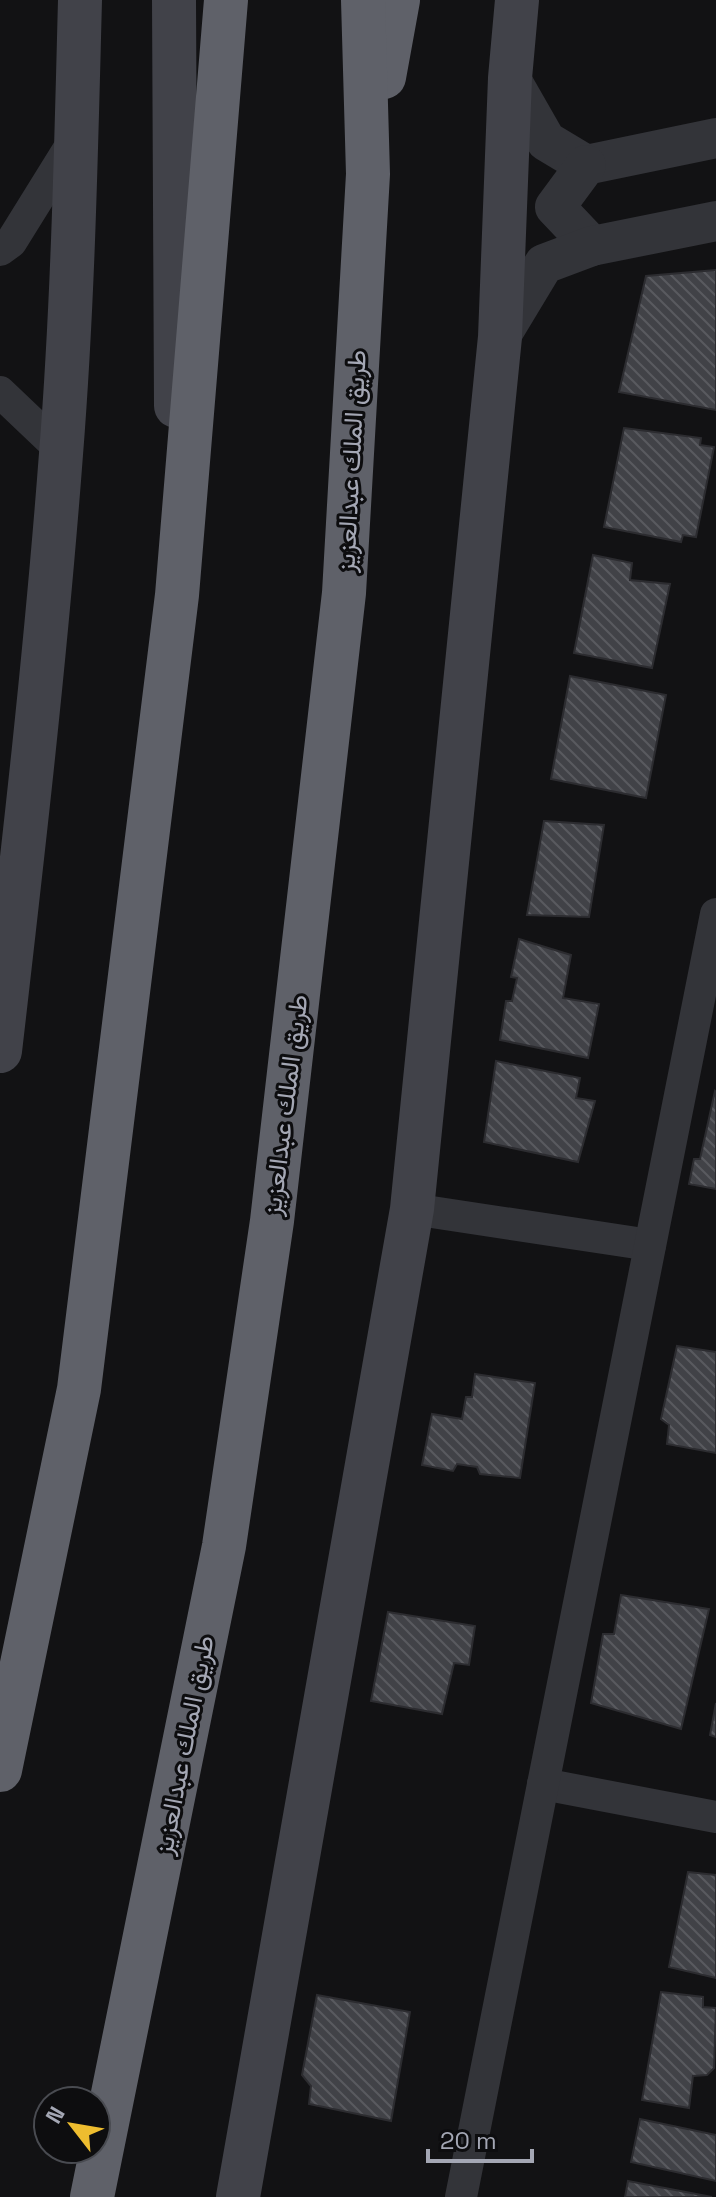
<svg xmlns="http://www.w3.org/2000/svg" width="716" height="2197" viewBox="0 0 716 2197" font-family="'Space Grotesk',Vazirmatn,sans-serif">
  <defs>
    <pattern id="building-back-hatch" width="6" height="6" patternUnits="userSpaceOnUse" patternTransform="scale(2)"><rect width="6" height="6" fill="#414247"/><path d="M-1 5l2 2M0 0l6 6M5-1l2 2" fill="none" stroke="#595a5f"/></pattern>
  </defs>
  <rect width="100%" height="100%" fill="#121214"/>
  <!-- building -->
  <g fill="url(#building-back-hatch)" stroke="#2c2c30" stroke-width="2">
    <path d="M716,270v140l-97,-18 27,-116z"/>
    <path d="M624,428l77,10 -1,7 14,2 -18,90 -13,-2 -2,7 -77,-15z"/>
    <path d="M593,555l39,8 -2,17 40,4 -18,84 -78,-15z"/>
    <path d="M570,676l96,19 -20,103 -95,-19z"/>
    <path d="M544,821l60,4 -15,92 -62,-2z"/>
    <path d="M519,939l52,16 -8,43 36,6 -11,54 -88,-18 6,-39h6l5,-23 -6,-1z"/>
    <path d="M496,1061l84,17 -4,20 19,3 -17,61 -94,-20z"/>
    <path d="M715,1091l1,1v97l-27,-5 5,-25h6z"/>
    <path d="M677,1346l39,6v101l-49,-9 2,-19 -8,-6z"/>
    <path d="M475,1374l60,9 -15,95 -40,-4 -3,-7 -20,-3 -4,7 -31,-6 10,-51 30,5 4,-22h6z"/>
    <path d="M621,1595l88,14 -28,120 -90,-26 12,-69h11z"/>
    <path d="M388,1612l87,14 -6,39 -15,-2 -12,51 -71,-13z"/>
    <path d="M716,1703v34l-6,-2z"/>
    <path d="M688,1872l28,3v103l-47,-11z"/>
    <path d="M661,1992l42,5v10l13,1 -2,60 -7,7 -14,1 -4,32 -47,-8z"/>
    <path d="M317,1995l93,17 -19,109 -82,-17 2,-18 -9,-11z"/>
    <path d="M640,2119l76,16v46l-85,-19z"/>
    <path d="M628,2181l84,16h-87z"/>
  </g>
  <g fill="none" stroke-linecap="round" stroke-linejoin="round">
    <!-- minor -->
    <g stroke="#333439" stroke-width="32">
      <path d="M0,250l11,-8 64,-103"/>
      <path d="M0,392l62,59"/>
      <path d="M412,1209l238,36"/>
      <path d="M543,1784l173,33"/>
      <path d="M461,2197l255,-1283"/>
    </g>
    <!-- tertiary -->
    <g stroke="#333439" stroke-width="40">
      <path d="M510,78l36,63 40,24 130,-27"/>
      <path d="M586,165l-31,42 37,39"/>
      <path d="M500,337l44,-73 48,-18 124,-25"/>
    </g>
    <!-- secondary -->
    <g stroke="#414249" stroke-width="44">
      <path d="M174,0l2,406"/>
      <path d="M0,1051c23,-199 46,-398 61,-597 12,-151 15,-303 19,-454"/>
      <path d="M238,2197l174,-988 88,-872 10,-259 7,-78"/>
    </g>
    <!-- motorway -->
    <g stroke="#5f6169" stroke-width="44">
      <path d="M384,77l14,-77"/>
      <path d="M0,1770l79,-381 98,-794 49,-595"/>
      <path d="M92,2197l132,-651 48,-325 72,-628 24,-419 -5,-174"/>
    </g>
  </g>
  <g text-anchor="middle" stroke-width="6" stroke-linejoin="round" paint-order="stroke">
    <!-- street labels -->
    <g font-size="26" fill="#a4a7b4" stroke="#0d0d0f">
      <text transform="translate(351 461) rotate(-87)" y="9">طريق الملك عبدالعزيز</text>
      <text transform="translate(285 1105) rotate(-83)" y="9">طريق الملك عبدالعزيز</text>
      <text transform="translate(184 1745) rotate(-79)" y="9">طريق الملك عبدالعزيز</text>
    </g>
  </g>
  <!-- north arrow -->
  <g transform="translate(72 2125) rotate(301)"><circle r="38" fill="#0d0d0f" stroke="#494b51" stroke-width="2"/>
  <path d="M0-6L14 30L0 20L-14 30Z" fill="#eebd2f"/>
  <text y="-12" font-size="22" font-weight="bold" text-anchor="middle" fill="#a4a7b4">N</text>
  </g>
  <!-- scale -->
  <path d="M428 2149v12h104v-12" fill="none" stroke="#a4a7b4" stroke-width="4"/>
  <text x="440" y="2149" font-size="24" fill="#a4a7b4" stroke="#0d0d0f" stroke-width="6" paint-order="stroke">20 m</text>
</svg>
